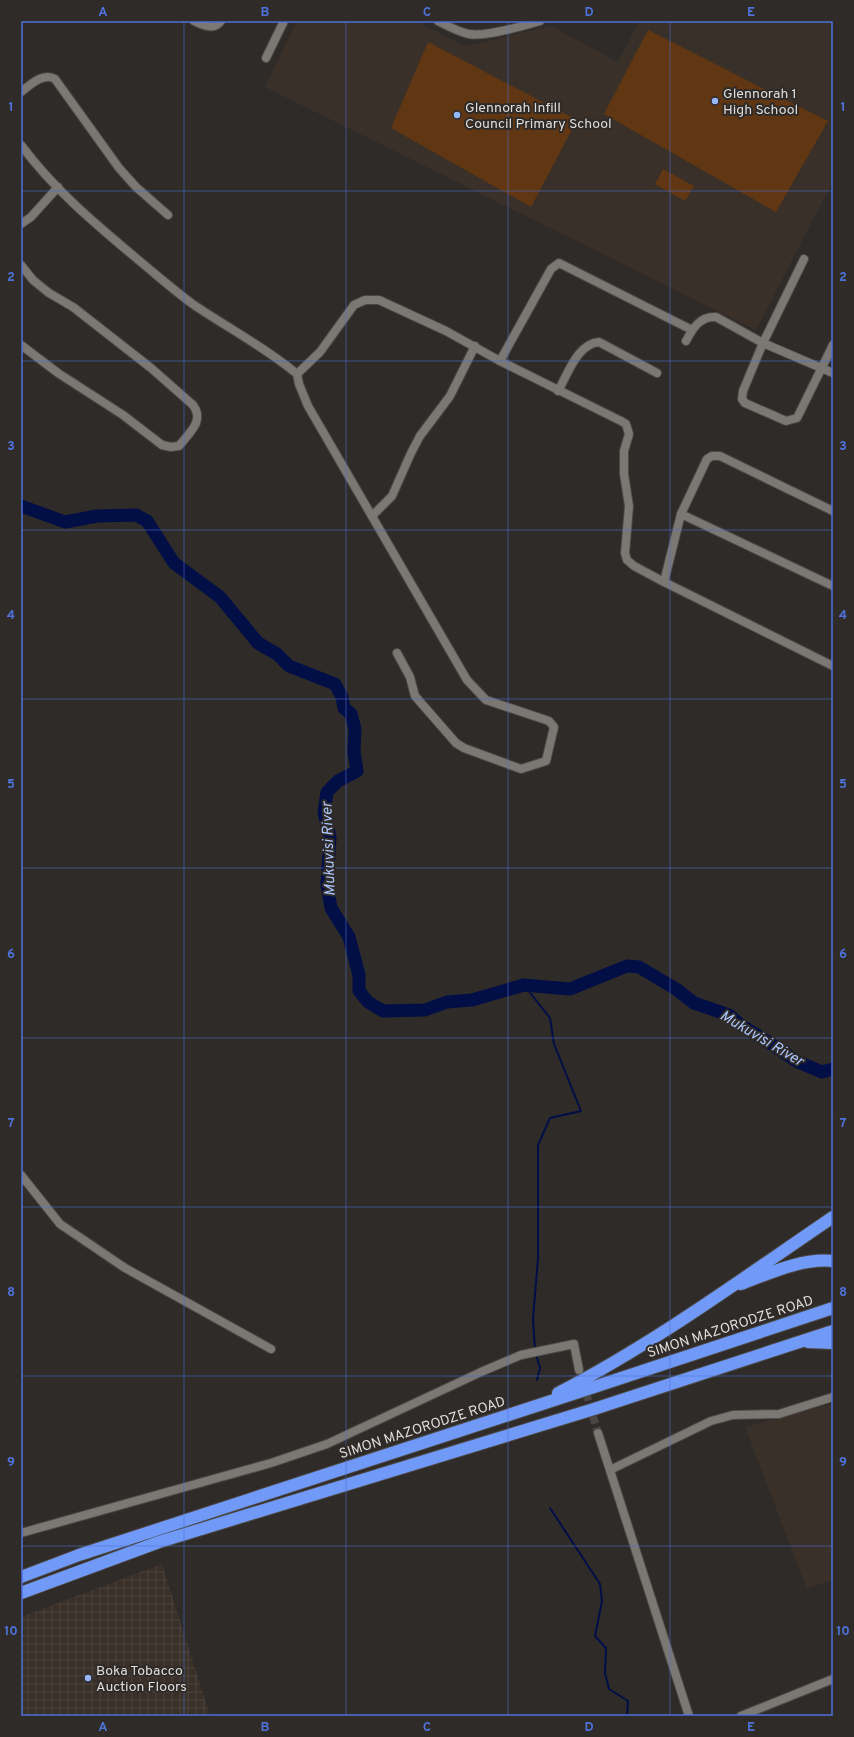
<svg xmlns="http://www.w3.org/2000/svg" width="854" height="1737" viewBox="0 0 854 1737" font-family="Overpass,sans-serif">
  <defs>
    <pattern id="industrial-grid" width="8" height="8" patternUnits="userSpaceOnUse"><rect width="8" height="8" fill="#393029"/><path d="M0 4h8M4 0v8" fill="none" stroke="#4c443d"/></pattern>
  </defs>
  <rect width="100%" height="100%" fill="#2f2b29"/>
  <!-- built -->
  <g fill="#393029">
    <path d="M297,21h119l50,25 85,-20 67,36 21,-41h194v160l-77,149 -491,-243z"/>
    <path d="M833,1404v175l-26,10 -62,-162z"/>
  </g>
  <!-- industrial -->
  <path fill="url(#industrial-grid)" d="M162,1564l48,152h-189v-99z"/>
  <!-- garden -->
  <g fill="#603712">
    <path d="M648,30l180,91 -52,91 -172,-98z"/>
    <path d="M428,42l149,78 -46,87 -140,-79z"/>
    <path d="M663,169l31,17 -9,15 -30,-17z"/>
  </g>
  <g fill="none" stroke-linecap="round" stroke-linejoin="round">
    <!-- stream -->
    <g stroke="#020f47" stroke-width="2">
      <path d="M524,985l26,33 4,26 27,67 -31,7 -12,27v113l-5,61 2,31"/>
      <path d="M536,1354l4,14 -3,12"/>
      <path d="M550,1508l50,76 2,17 -7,35 11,12 -1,25 4,16 19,12 -1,15"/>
    </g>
    <!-- river -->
    <path stroke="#020f47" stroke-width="13" d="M21,506l44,16 32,-6 39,-1 11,6 27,42 46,34 38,46 19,11 12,12 46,18 7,13 2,11 7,6 4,15 -1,23 3,19 -19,10 -11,11 -3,21 6,24 -3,48 4,23 18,29 10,38v16l9,11 15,9 42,-1 22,-8 25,-2 52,-15 46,4 57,-23 12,1 37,22 18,14 35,12 13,11 31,19 25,17 24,10 11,-3"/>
    <!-- street-tunnel -->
    <path stroke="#494644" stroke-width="8" stroke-dasharray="8 4" stroke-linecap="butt" d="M579,1370l19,63"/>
    <defs>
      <g id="street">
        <path d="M194,21c9,4 20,10 27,0"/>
        <path d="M438,21c10,5 20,11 31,13 17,3 54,-8 71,-13"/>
        <path d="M266,58l18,-37"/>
        <path d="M21,92c9,-7 22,-20 34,-13l64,89 17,19 32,28"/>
        <path d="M21,145c34,46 78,82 121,118 17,14 34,29 52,42 34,23 71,42 103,69l2,10 9,22 159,274 19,20 63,21 5,6 -8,34 -25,8 -57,-21 -8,-5 -41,-47 -5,-19 -13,-24"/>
        <path d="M21,224l10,-7 27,-30"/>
        <path d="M804,259l-41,84 -20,48 -1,8 3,4 41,18 11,-3 36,-73"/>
        <path d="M21,265l12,15 16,13 24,14 78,61 42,37c12,16 -4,28 -14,41l-8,1 -9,-2 -39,-30 -65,-42 -37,-28"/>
        <path d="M686,341c7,-13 14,-25 30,-24l47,26 70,30"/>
        <path d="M500,361l51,-92 8,-6 133,67"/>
        <path d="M297,374l23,-22 34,-47 11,-5h14l67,31 54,30 121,60 5,3 3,10 -5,17v23l5,32 -4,47 2,7 7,6 30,16"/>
        <path d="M558,391c10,-17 19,-47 41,-49l58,31"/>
        <path d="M833,511l-113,-55h-8l-5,3 -26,55 -17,68 169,84"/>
        <path d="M681,514l152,72"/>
        <path d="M372,516l20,-20 19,-43 9,-17 30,-40 25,-50"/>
        <path d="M21,1175l39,49 65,44 146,81"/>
        <path d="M598,1433l91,283"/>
        <path d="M610,1470l101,-49 22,-6 46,-1 54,-17"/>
        <path d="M21,1533l250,-70 56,-19 154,-72 40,-17 53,-11 5,26"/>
        <path d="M741,1716l92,-37"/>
      </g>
      <g id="highway">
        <path d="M741,1284c29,-11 61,-26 92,-23"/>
        <path d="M808,1342l25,1"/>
        <path d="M558,1393c97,-50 185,-115 275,-176"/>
        <path d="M21,1577l58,-22 509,-166 245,-81"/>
        <path d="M21,1593l138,-51 435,-133 239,-78"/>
      </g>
    </defs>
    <!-- street casing -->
    <use href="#street" stroke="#4b4846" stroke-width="10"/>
    <!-- highway casing -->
    <use href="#highway" stroke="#4b4846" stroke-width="14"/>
    <!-- street -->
    <use href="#street" stroke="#7b7773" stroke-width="8"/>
    <!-- highway -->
    <use href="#highway" stroke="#7099f8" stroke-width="12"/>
  </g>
  <!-- grid -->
  <path fill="none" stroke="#4e72d9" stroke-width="1" stroke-opacity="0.55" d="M184,21v1695M346,21v1695M508,21v1695M670,21v1695M21,191h812M21,361h812M21,530h812M21,699h812M21,868h812M21,1038h812M21,1207h812M21,1376h812M21,1546h812"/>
  <!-- markers -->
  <g fill="#96b6fd" stroke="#2f2b29" stroke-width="1.5">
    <circle cx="715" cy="101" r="4"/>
    <circle cx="457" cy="115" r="4"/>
    <circle cx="88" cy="1678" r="4"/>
  </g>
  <g text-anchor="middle" stroke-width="4" stroke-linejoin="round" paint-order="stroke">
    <!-- poi labels -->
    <g font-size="14" fill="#dfdddb" stroke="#2f2b29" text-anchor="start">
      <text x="723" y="98">Glennorah 1<tspan x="723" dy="16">High School</tspan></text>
      <text x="465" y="112">Glennorah Infill<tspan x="465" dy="16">Council Primary School</tspan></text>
      <text x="96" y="1675">Boka Tobacco<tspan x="96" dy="16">Auction Floors</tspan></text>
    </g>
    <!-- street labels -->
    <g font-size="14" fill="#dfdddb" stroke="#2f2b29">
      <text transform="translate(730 1326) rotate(-18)" y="5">SIMON MAZORODZE ROAD</text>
      <text transform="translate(422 1427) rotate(-18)" y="5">SIMON MAZORODZE ROAD</text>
    </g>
    <!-- water labels -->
    <g font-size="15" font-style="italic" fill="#acc6fc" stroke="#2f2b29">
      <text transform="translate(328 849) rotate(-92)" y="5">Mukuvisi River</text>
      <text transform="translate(762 1038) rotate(31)" y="5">Mukuvisi River</text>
    </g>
  </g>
  <!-- border -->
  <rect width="854" height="1737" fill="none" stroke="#2f2b29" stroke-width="44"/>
  <rect x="22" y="22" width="810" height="1693" fill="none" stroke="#4e72d9" stroke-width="1.5"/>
  <g font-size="13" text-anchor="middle" font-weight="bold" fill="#4e72d9">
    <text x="103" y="16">A</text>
    <text x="265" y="16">B</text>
    <text x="427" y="16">C</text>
    <text x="589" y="16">D</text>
    <text x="751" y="16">E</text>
    <text x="11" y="111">1</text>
    <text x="843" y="111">1</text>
    <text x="11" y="281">2</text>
    <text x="843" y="281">2</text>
    <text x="11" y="450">3</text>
    <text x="843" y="450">3</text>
    <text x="11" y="619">4</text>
    <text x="843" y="619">4</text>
    <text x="11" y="788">5</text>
    <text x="843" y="788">5</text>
    <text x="11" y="958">6</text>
    <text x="843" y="958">6</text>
    <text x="11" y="1127">7</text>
    <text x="843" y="1127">7</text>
    <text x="11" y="1296">8</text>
    <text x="843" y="1296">8</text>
    <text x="11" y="1466">9</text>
    <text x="843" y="1466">9</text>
    <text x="11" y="1635">10</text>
    <text x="843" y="1635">10</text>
    <text x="103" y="1731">A</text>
    <text x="265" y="1731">B</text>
    <text x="427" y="1731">C</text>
    <text x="589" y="1731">D</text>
    <text x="751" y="1731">E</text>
  </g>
</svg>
